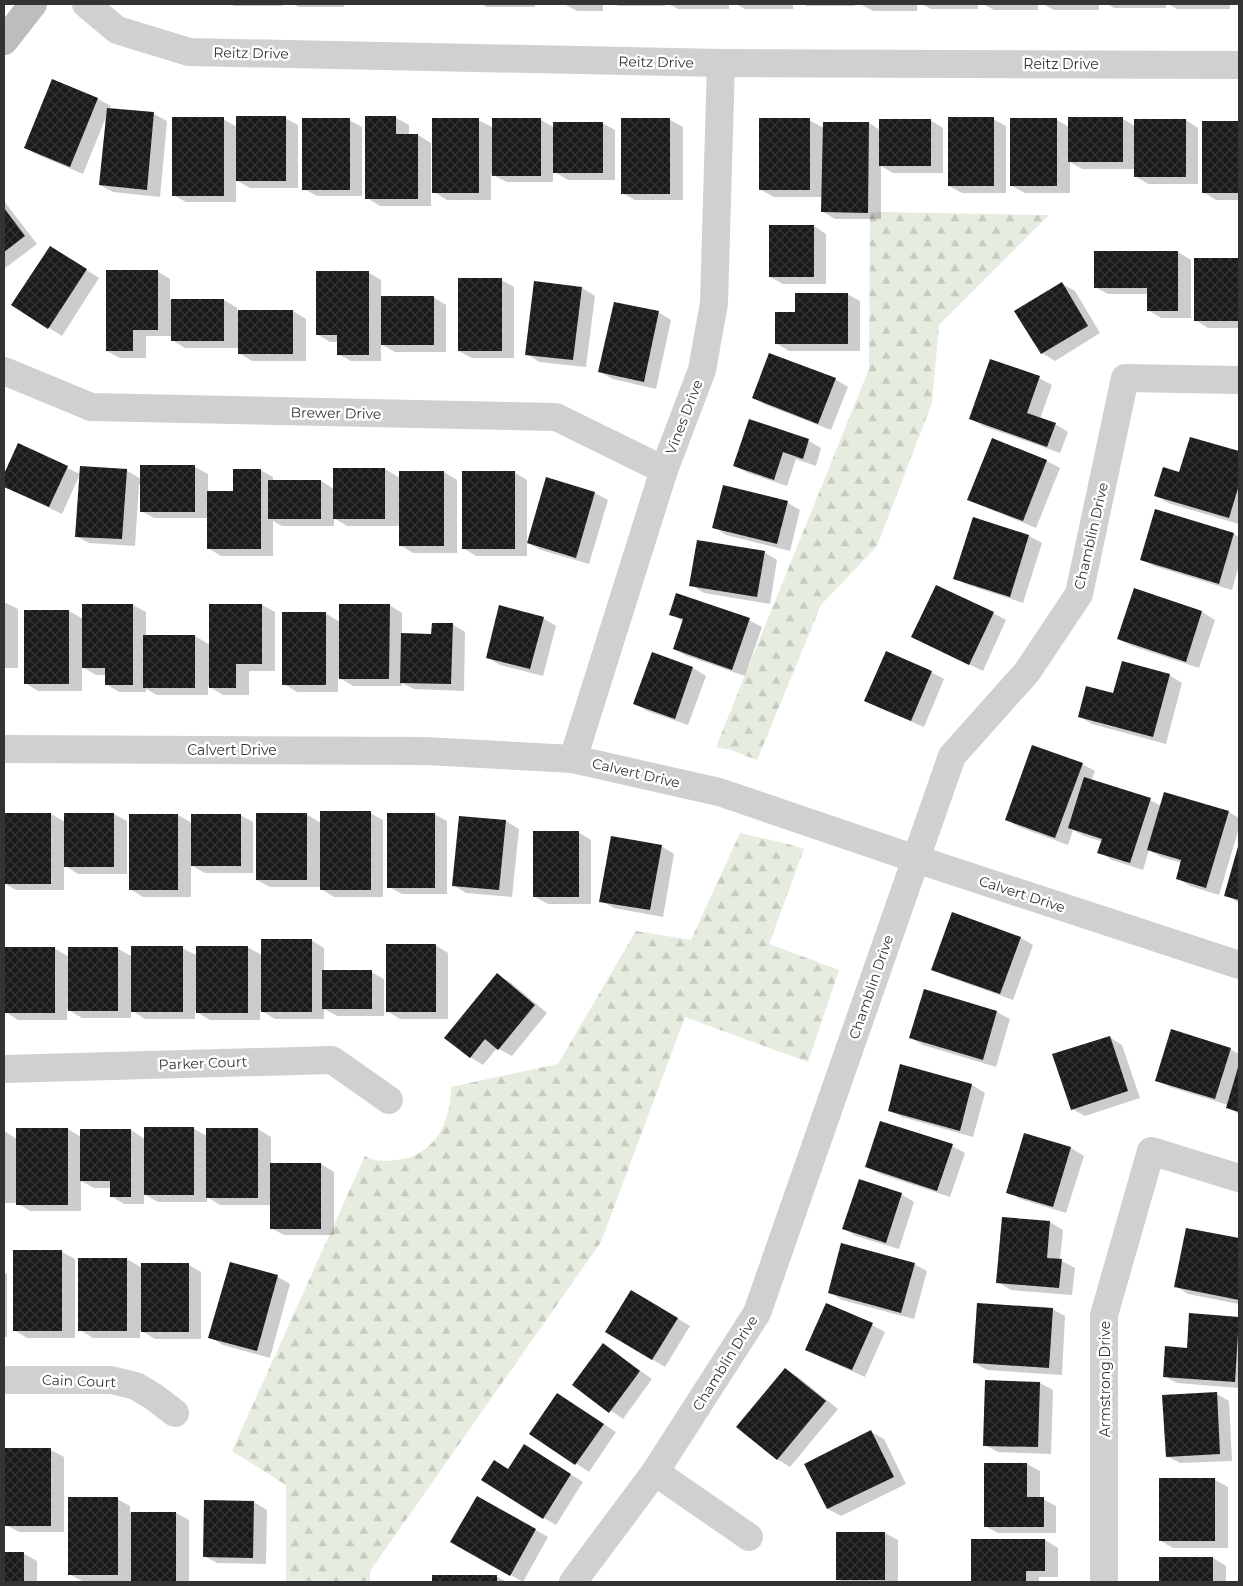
<svg xmlns="http://www.w3.org/2000/svg" width="1243" height="1586" viewBox="0 0 1243 1586" font-family="Montserrat,sans-serif">
  <defs>
    <pattern id="forest-firs" width="22" height="20" patternUnits="userSpaceOnUse" patternTransform="scale(1.25)"><rect width="22" height="20" fill="#e6ecdf"/><path d="M5 1l3.5 6h-7zM16 11l3.5 6h-7z" fill="#c6cbc0"/></pattern>
    <pattern id="building-cross-hatch" width="8" height="8" patternUnits="userSpaceOnUse" patternTransform="scale(1.25)"><rect width="8" height="8" fill="#1a1a1a"/><path d="M0 0l8 8M0 8l8-8" fill="none" stroke="#333"/></pattern>
  </defs>
  <rect width="100%" height="100%" fill="#fff"/>
  <!-- forest -->
  <g fill="url(#forest-firs)">
    <path d="M880,212l169,3 -110,110 -7,78 -55,143 -56,59 -64,155 -26,-10 -15,-3 153,-378 1,-156z"/>
    <path d="M740,833l48,11 16,5 -35,95 70,26 -31,92 -123,-45 -84,225 -231,329v11h-84v-97l-54,-34 133,-295c8,5 20,6 30,4 5,-1 11,-1 16,-3 29,-11 40,-41 40,-70l107,-23 78,-133 55,9z"/>
  </g>
  <!-- shadow -->
  <g fill="#0003">
    <path d="M230,4h53v2h-49z"/>
    <path d="M293,4h51v3h-45z"/>
    <path d="M357,4h52v1h-51z"/>
    <path d="M420,4h51l-1,1z"/>
    <path d="M481,4h54v3h-48z"/>
    <path d="M564,4h39v7h-26z"/>
    <path d="M615,4h50v2h-47z"/>
    <path d="M669,4h60v5h-51z"/>
    <path d="M736,4h57v5h-48z"/>
    <path d="M804,4h51v2h-48z"/>
    <path d="M860,4h57v7h-44z"/>
    <path d="M922,4h56v5h-47z"/>
    <path d="M983,4h55v6h-44z"/>
    <path d="M1043,4h56v6h-45z"/>
    <path d="M1107,4h59v4h-52z"/>
    <path d="M1168,4h62v5h-53z"/>
    <path d="M53,81l45,18 13,7 -2,3 45,5 13,7 -7,76 -47,-5 -13,-7 6,-68 -23,57 -45,-19 -13,-7z"/>
    <path d="M285,118l13,7v63h-48l-14,-8v22h-50l-13,-7 50,-76 14,8z"/>
    <path d="M396,118l13,7v10h9l13,8v63h-51l-13,-8z"/>
    <path d="M993,119l13,7v67h-44l-13,-7z"/>
    <path d="M1123,119l12,7 51,-6 12,8v56h-50l-13,-8v-7h-53l-12,-7v31h-45l-13,-7v-66h45l12,7z"/>
    <path d="M349,120l13,7v69h-45l-13,-7z"/>
    <path d="M478,120l16,8 47,-8 14,8 47,-5 13,7v50h-47l-15,-9v11h-46l-16,-8v26h-44l-13,-8z"/>
    <path d="M670,120l13,7v73h-48l-13,-7z"/>
    <path d="M809,120l15,8 45,-5 11,7 50,-10 13,8v45h-50l-12,-7v53h-46l-13,-8v-14h-48l-13,-7z"/>
    <path d="M1203,122h36v78h-23l-13,-8z"/>
    <path d="M4,201l33,43 -33,25z"/>
    <path d="M814,226l12,8v50h-43l-13,-7z"/>
    <path d="M1095,252h83l13,8v58h-30l-13,-8v-16h-40l-13,-7z"/>
    <path d="M63,255l36,23 -37,58 -49,-31z"/>
    <path d="M1195,259h44v69h-31l-13,-8z"/>
    <path d="M157,271l13,8v21h54l13,8v3h56l13,8v42h-54l-13,-8v-5h-54l-13,-8v-4h-26v22h-26l-13,-7z"/>
    <path d="M368,272l13,8v17h52l13,8v47h-51l-14,-8v17h-30l-13,-7v-12h-8l-13,-8z"/>
    <path d="M501,280l13,7v71h-42l-13,-7z"/>
    <path d="M1062,284l13,7 25,42 -45,28 -13,-8z"/>
    <path d="M582,288l13,8 -9,71 -47,-5 -12,-8z"/>
    <path d="M847,294l13,7v50h-71l-13,-8 20,-30z"/>
    <path d="M658,312l13,8 -15,69 -43,-10 -13,-7z"/>
    <path d="M1039,378l13,7 -12,34 15,5 13,8 -8,21 -77,-27 -13,-8z"/>
    <path d="M835,379l13,8 -17,43 -65,-25 -13,-7z"/>
    <path d="M750,421l59,20 12,7 -5,18 -20,-7 -9,27 -39,-13 -13,-7z"/>
    <path d="M1191,438l48,15v71l-71,-21 -13,-8 25,-21z"/>
    <path d="M992,440l55,21 13,7 -24,60 -54,-22 -13,-7z"/>
    <path d="M18,445l62,29 -18,40 -58,-28v-9z"/>
    <path d="M195,467l13,7v18h26l26,-22 13,7v4h48l13,8v-20h51l15,9 44,-6 13,8v73h-44l-13,-8v-19h-53l-13,-8v8h-52l-9,-5v35h-52l-13,-8v-30h-54l-13,-7v-27h-2l-4,62 -46,-3 -13,-7 50,-66 15,9z"/>
    <path d="M514,472l13,8v76h-51l-13,-8z"/>
    <path d="M547,479l48,14 13,7 -19,64 -48,-14 -13,-7z"/>
    <path d="M788,503l12,7 -10,41 -64,-16 -12,-8z"/>
    <path d="M974,519l55,17 13,7 -19,60 -55,-18 -13,-7z"/>
    <path d="M1234,534l5,3v28l-7,25 -78,-24 -13,-7z"/>
    <path d="M764,552l13,8 -7,44 -66,-11 -13,-8z"/>
    <path d="M1135,590l67,22 13,8 -16,48 -67,-22 -13,-7z"/>
    <path d="M4,602l14,7v59h-14z"/>
    <path d="M133,605l13,7v24h49l15,9v-40h52l13,7v59h-26v24h-26l-15,-9v9h-51l-11,-6v3h-27l-13,-8v-9h-10l-14,-8v24h-44l-13,-8 44,-72 14,8z"/>
    <path d="M389,605l13,8v21l30,1 20,-11 13,8 -1,59 -50,-2 -12,-6v3h-49l-15,-9v15h-41l-13,-8 41,-71 15,9z"/>
    <path d="M993,613l13,7 -23,51 -71,-34z"/>
    <path d="M670,614l79,6 13,7 -17,49 -58,-20 -13,-7 10,-27z"/>
    <path d="M543,618l13,8 -13,50 -43,-11 -13,-8z"/>
    <path d="M652,654l41,14 13,8 -18,49 -41,-14 -13,-8z"/>
    <path d="M931,672l13,7 -20,48 -45,-19 -13,-7z"/>
    <path d="M1169,675l13,8 -16,61 -74,-20 -13,-8 35,-22z"/>
    <path d="M1082,764l13,7 -4,10 59,19 11,6 4,-13 64,19 10,6v10l-20,67 -29,-9 -13,-8 5,-15 -21,-6 -12,-7 -6,20 -31,-10 -13,-8 4,-10 -21,-7 -9,-5 -5,15 -49,-18 -12,-7z"/>
    <path d="M370,813l13,7v77h-49l-13,-8v-2h-51l-13,-7 49,-66 15,9z"/>
    <path d="M4,814h47l14,8v-8h49l13,7v53h-49l-14,-9v25h-48l-12,-7z"/>
    <path d="M434,814l13,7v73h-45l-13,-7z"/>
    <path d="M178,815l14,8 48,-8 13,7v51h-48l-14,-8v32h-48l-13,-8z"/>
    <path d="M506,821l13,8 -7,68 -46,-4 -13,-8z"/>
    <path d="M578,832l13,8v64h-43l-13,-7z"/>
    <path d="M1239,845v58l-13,-8z"/>
    <path d="M661,846l13,8 -11,63 -49,-9 -13,-7z"/>
    <path d="M1021,938l12,7 -20,55 -67,-24 -13,-7z"/>
    <path d="M311,940l13,8v24h47l13,7v37h-47l-13,-7v10h-49l-15,-9v10h-50l-15,-9v8h-50l-14,-9v8h-49l-15,-9v11h-49l-14,-9v-60l50,-3 15,9v-8h49l15,8 49,-9 16,8 49,-9 15,8z"/>
    <path d="M435,945l13,8v66h-48l-13,-8z"/>
    <path d="M497,975l13,7 37,31 -35,43 -15,-8 -14,17 -13,-8z"/>
    <path d="M997,1012l13,7 -14,48 -73,-22 -12,-7z"/>
    <path d="M1109,1037l13,8 18,53 -55,18 -13,-7z"/>
    <path d="M1230,1049l9,5v60l-12,-7 1,-2 -58,-18 -13,-7z"/>
    <path d="M901,1066l71,19 13,8 -12,44 -71,-20 -13,-7z"/>
    <path d="M68,1129l13,8 50,-7 14,9 49,-10 13,7 51,-7 13,8v27h50l13,8v63h-50l-13,-7v-23h-51l-13,-8v5h-49l-14,-8v10h-20l-13,-8v-8h-17l-13,-7v30h-51l-13,-8h-13v-72l13,8z"/>
    <path d="M1025,1134l46,14 13,8 -18,57 -46,-14 -13,-7z"/>
    <path d="M952,1146l13,7 -15,44 -70,-23 -13,-7z"/>
    <path d="M901,1194l13,8 -15,47 -43,-13 -12,-7z"/>
    <path d="M1050,1222l13,8 -3,30 15,8 -3,27 -61,-5 -13,-8z"/>
    <path d="M1187,1229l52,11v64l-51,-10 -12,-8z"/>
    <path d="M62,1252l13,7v79h-48l-13,-8z"/>
    <path d="M127,1259l15,9 47,-3 12,7v67h-46l-15,-9v8h-47l-13,-8z"/>
    <path d="M230,1263l48,14 12,7 -20,74 -47,-13 -13,-8z"/>
    <path d="M914,1264l13,7 -13,48 -72,-19 -13,-8z"/>
    <path d="M4,1272l3,2v63h-3z"/>
    <path d="M645,1299l45,27 -25,41 -58,-35z"/>
    <path d="M1052,1309l13,7 -3,59 -75,-5 -13,-7z"/>
    <path d="M1191,1315l48,3v70l-62,-5 -13,-7 24,-27z"/>
    <path d="M872,1325l13,7 -20,45 -45,-20 -13,-7z"/>
    <path d="M604,1345l48,34 -29,40 -49,-34z"/>
    <path d="M785,1369l13,8 40,32 -48,58 -13,-8z"/>
    <path d="M1040,1383l13,7 -2,64 -53,-2 -13,-7z"/>
    <path d="M1217,1394l12,7 3,60 -52,2 -13,-7z"/>
    <path d="M558,1395l58,37 -27,40 -58,-38z"/>
    <path d="M871,1432l13,7 22,45 -65,32 -13,-7 -22,-45z"/>
    <path d="M6,1450h45l13,7v75h-45l-13,-7v-5h-2v-64l2,1z"/>
    <path d="M537,1453l46,29 -27,43 -12,-7 -35,-48z"/>
    <path d="M1027,1464l13,7v28h3l13,7v27h-58l-13,-7z"/>
    <path d="M1215,1480l13,7v61h-55l-12,-7z"/>
    <path d="M478,1497l70,40 -25,45 -71,-40z"/>
    <path d="M117,1499l13,7v7h46l13,7v62l-107,-1 -13,-7z"/>
    <path d="M254,1502l13,8 -1,54 -49,-1 -13,-7z"/>
    <path d="M885,1533l13,7v42h-55l-6,-3z"/>
    <path d="M972,1540h73l13,8v29h-19v5h-67z"/>
    <path d="M4,1554h20l13,7v21h-33z"/>
    <path d="M1161,1558h52l13,8v16h-65z"/>
    <path d="M434,1576h62l11,6h-73z"/>
  </g>
  <!-- building -->
  <g fill="url(#building-cross-hatch)">
    <path d="M52,79l46,19 -28,69 -46,-19z"/>
    <path d="M107,108l47,4 -7,78 -48,-5z"/>
    <rect x="236" y="116" width="50" height="65"/>
    <path d="M365,116h31v18h22v65h-53z"/>
    <rect x="172" y="117" width="52" height="79"/>
    <rect x="948" y="117" width="46" height="69"/>
    <rect x="1068" y="117" width="55" height="45"/>
    <rect x="302" y="118" width="48" height="72"/>
    <rect x="432" y="118" width="47" height="75"/>
    <rect x="492" y="118" width="49" height="58"/>
    <rect x="621" y="118" width="49" height="76"/>
    <rect x="759" y="118" width="51" height="72"/>
    <rect x="1010" y="118" width="47" height="68"/>
    <rect x="879" y="119" width="52" height="47"/>
    <rect x="1134" y="119" width="52" height="58"/>
    <rect x="1202" y="121" width="37" height="72"/>
    <rect x="553" y="122" width="50" height="51"/>
    <path d="M823,122h46l-1,91 -47,-1z"/>
    <path d="M4,208l21,28 -21,16z"/>
    <rect x="769" y="225" width="45" height="52"/>
    <path d="M50,246l37,23 -39,60 -37,-24z"/>
    <path d="M1094,251h84v60h-31v-23h-53z"/>
    <rect x="1194" y="258" width="45" height="63"/>
    <path d="M106,270h52v60h-25v21h-27z"/>
    <path d="M316,271h53v84h-32v-20h-21z"/>
    <rect x="458" y="278" width="44" height="73"/>
    <path d="M534,281l48,6 -9,73 -48,-5z"/>
    <path d="M1062,282l26,44 -47,28 -27,-43z"/>
    <path d="M795,293h53v51h-73v-32h20z"/>
    <rect x="381" y="296" width="53" height="49"/>
    <rect x="171" y="299" width="53" height="42"/>
    <path d="M614,302l45,9 -15,71 -46,-10z"/>
    <rect x="238" y="310" width="55" height="44"/>
    <path d="M769,353l67,25 -18,46 -66,-26z"/>
    <path d="M990,359l50,17 -13,37 29,10 -9,24 -78,-28z"/>
    <path d="M749,419l60,20 -6,20 -20,-7 -9,28 -41,-14z"/>
    <path d="M1190,437l49,14v34l-10,33 -75,-22 9,-29 16,5z"/>
    <path d="M992,438l55,22 -24,61 -56,-21z"/>
    <path d="M18,443l50,23 -19,41 -45,-20v-13z"/>
    <rect x="140" y="465" width="55" height="47"/>
    <path d="M80,466l47,3 -5,70 -47,-2z"/>
    <rect x="333" y="468" width="52" height="51"/>
    <path d="M233,469h28v80h-54v-58h26z"/>
    <rect x="399" y="471" width="45" height="75"/>
    <rect x="462" y="471" width="53" height="78"/>
    <path d="M546,477l49,15 -19,66 -49,-15z"/>
    <rect x="268" y="480" width="53" height="39"/>
    <path d="M723,485l65,16 -11,43 -65,-16z"/>
    <path d="M1155,509l79,24 -15,51 -79,-24z"/>
    <path d="M973,517l56,18 -19,62 -57,-18z"/>
    <path d="M697,540l68,11 -8,46 -68,-11z"/>
    <path d="M936,585l58,27 -25,53 -58,-28z"/>
    <path d="M1134,588l68,23 -16,51 -69,-23z"/>
    <path d="M676,593l74,25 -18,52 -59,-21 10,-30 -14,-4z"/>
    <path d="M82,604h51v81h-28v-17h-23z"/>
    <path d="M209,604h53v60h-26v24h-27z"/>
    <path d="M339,604h51l-1,75h-50z"/>
    <path d="M499,605l45,12 -14,52 -44,-11z"/>
    <rect x="24" y="610" width="45" height="74"/>
    <rect x="282" y="612" width="44" height="73"/>
    <path d="M432,623h21l-2,61 -51,-1 1,-50 30,1z"/>
    <rect x="143" y="635" width="52" height="53"/>
    <path d="M886,651l46,20 -21,50 -47,-20z"/>
    <path d="M652,652l41,15 -18,52 -42,-15z"/>
    <path d="M1122,661l48,13 -17,63 -75,-20 8,-31 27,7z"/>
    <path d="M1032,745l51,18 -28,75 -50,-18z"/>
    <path d="M1084,777l67,21 -21,65 -33,-10 5,-14 -34,-11z"/>
    <path d="M1164,792l65,19 -23,77 -30,-9 5,-19 -34,-10z"/>
    <rect x="320" y="811" width="51" height="79"/>
    <rect x="4" y="813" width="47" height="71"/>
    <rect x="64" y="813" width="50" height="54"/>
    <rect x="256" y="813" width="51" height="67"/>
    <rect x="387" y="813" width="48" height="75"/>
    <rect x="129" y="814" width="49" height="76"/>
    <rect x="191" y="814" width="50" height="52"/>
    <path d="M459,816l47,4 -7,70 -47,-4z"/>
    <rect x="533" y="831" width="46" height="66"/>
    <path d="M611,836l51,9 -12,65 -51,-8z"/>
    <path d="M1239,843v57l-15,-4z"/>
    <path d="M952,912l69,25 -21,57 -69,-24z"/>
    <rect x="261" y="939" width="51" height="73"/>
    <rect x="386" y="944" width="50" height="68"/>
    <rect x="131" y="946" width="52" height="66"/>
    <rect x="196" y="946" width="52" height="67"/>
    <rect x="4" y="947" width="51" height="66"/>
    <rect x="68" y="947" width="50" height="64"/>
    <rect x="322" y="970" width="50" height="39"/>
    <path d="M497,973l38,32 -37,45 -13,-11 -15,19 -26,-20z"/>
    <path d="M924,989l73,22 -14,49 -74,-22z"/>
    <path d="M1171,1029l60,19 -16,51 -60,-18z"/>
    <path d="M1110,1036l18,55 -57,19 -19,-56z"/>
    <path d="M900,1064l72,20 -12,47 -72,-20z"/>
    <path d="M1239,1064v48l-13,-4z"/>
    <path d="M880,1121l73,23 -16,47 -72,-24z"/>
    <rect x="144" y="1127" width="50" height="68"/>
    <rect x="16" y="1128" width="52" height="77"/>
    <rect x="206" y="1128" width="52" height="70"/>
    <path d="M80,1129h51v68h-21v-16h-30z"/>
    <path d="M1024,1133l47,14 -18,60 -47,-14z"/>
    <rect x="270" y="1163" width="51" height="66"/>
    <path d="M859,1179l43,14 -16,50 -44,-14z"/>
    <path d="M1002,1217l48,4 -3,37 15,1 -3,29 -63,-5z"/>
    <path d="M1186,1228l53,10v62l-65,-13z"/>
    <path d="M841,1243l74,20 -14,50 -73,-20z"/>
    <rect x="13" y="1250" width="49" height="81"/>
    <rect x="78" y="1258" width="49" height="73"/>
    <path d="M230,1262l48,13 -21,76 -49,-13z"/>
    <rect x="141" y="1263" width="48" height="69"/>
    <path d="M631,1290l47,28 -26,42 -47,-28z"/>
    <path d="M826,1303l47,20 -21,47 -47,-20z"/>
    <path d="M977,1303l76,5 -4,60 -76,-5z"/>
    <path d="M1189,1313l50,4 -4,65 -72,-5 2,-31 22,2z"/>
    <path d="M603,1343l37,28 -31,42 -37,-28z"/>
    <path d="M785,1368l41,33 -49,59 -41,-33z"/>
    <path d="M985,1380l55,2 -2,65 -55,-1z"/>
    <path d="M1217,1392l3,62 -54,3 -4,-62z"/>
    <path d="M557,1393l47,31 -29,41 -46,-31z"/>
    <path d="M871,1430l23,47 -67,32 -23,-45z"/>
    <path d="M524,1444l47,30 -28,45 -62,-39 13,-20 14,9z"/>
    <rect x="5" y="1448" width="46" height="78"/>
    <path d="M984,1463h43v34h17v30h-60z"/>
    <rect x="1159" y="1478" width="56" height="63"/>
    <path d="M477,1496l59,33 -26,47 -60,-34z"/>
    <rect x="68" y="1497" width="50" height="78"/>
    <path d="M204,1500l50,1 -1,57 -50,-1z"/>
    <rect x="131" y="1512" width="45" height="70"/>
    <rect x="836" y="1532" width="49" height="48"/>
    <path d="M971,1539h74v32h-19v11h-55z"/>
    <rect x="4" y="1552" width="20" height="30"/>
    <rect x="1159" y="1557" width="54" height="25"/>
    <rect x="432" y="1575" width="65" height="7"/>
  </g>
  <g fill="none" stroke-linecap="round" stroke-linejoin="round">
    <!-- street -->
    <g stroke="#d0d0d0" stroke-width="28">
      <path d="M86,4l31,26 72,22 532,11 518,2"/>
      <path d="M4,371l87,36 465,10 108,53"/>
      <path d="M4,749l421,2 148,8 146,33 197,67 323,106"/>
      <path d="M573,759l91,-289 38,-100 12,-67 7,-240"/>
      <path d="M4,1069l328,-9 57,40"/>
      <path d="M4,1380h107l25,6 18,11 21,16"/>
      <path d="M655,1472l94,65"/>
      <path d="M573,1582l82,-110 102,-159 195,-557 75,-84 52,-78 46,-216 114,2"/>
      <path d="M1104,1582v-267l47,-164 88,27"/>
    </g>
    <!-- secondary -->
    <path stroke="#bdbdbd" stroke-width="28" d="M4,41l29,-37"/>
  </g>
  <g text-anchor="middle" stroke-width="5" stroke-linejoin="round" paint-order="stroke">
    <!-- street labels -->
    <g font-size="14" fill="#333" stroke="#fff">
      <text transform="translate(251 53) rotate(1)" y="5">Reitz Drive</text>
      <text transform="translate(656 62) rotate(1)" y="5">Reitz Drive</text>
      <text x="1061" y="69">Reitz Drive</text>
      <text transform="translate(336 413) rotate(1)" y="5">Brewer Drive</text>
      <text transform="translate(684 417) rotate(-69)" y="5">Vines Drive</text>
      <text transform="translate(1091 536) rotate(-77)" y="5">Chamblin Drive</text>
      <text x="232" y="755">Calvert Drive</text>
      <text transform="translate(636 773) rotate(13)" y="5">Calvert Drive</text>
      <text transform="translate(1022 894) rotate(18)" y="5">Calvert Drive</text>
      <text transform="translate(871 987) rotate(-71)" y="5">Chamblin Drive</text>
      <text transform="translate(203 1063) rotate(-2)" y="5">Parker Court</text>
      <text transform="translate(725 1363) rotate(-58)" y="5">Chamblin Drive</text>
      <text transform="translate(1105 1379) rotate(-90)" y="5">Armstrong Drive</text>
      <text transform="translate(79 1381) rotate(2)" y="5">Cain Court</text>
    </g>
  </g>
  <!-- border -->
  <rect width="1243" height="1586" fill="none" stroke="#333333" stroke-width="10"/>
</svg>
